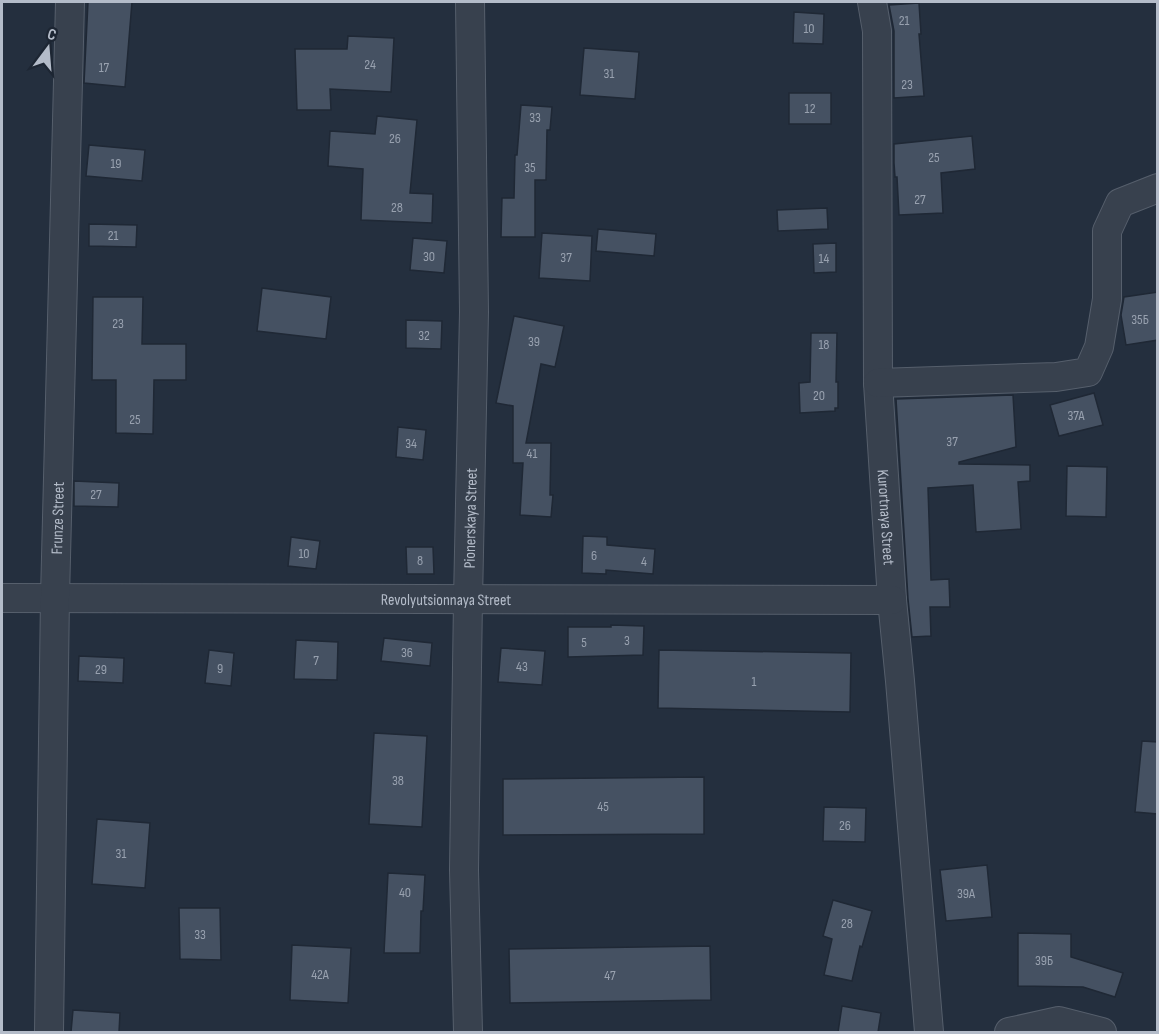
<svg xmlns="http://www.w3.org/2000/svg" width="1159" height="1034" viewBox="0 0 1159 1034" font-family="'Sofia Sans Condensed',sans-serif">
  <rect width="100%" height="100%" fill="#242f3e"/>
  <!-- building -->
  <g fill="#455162" stroke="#1f2835" stroke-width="1.5">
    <path d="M88,2h44l-7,85 -41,-4z"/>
    <path d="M919,3l2,31h-2l5,62 -30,2v-67l-5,-26z"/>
    <path d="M794,12l30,2 -1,30 -30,-1z"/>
    <path d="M348,36l46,2 -3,54 -61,-3 1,21h-34l-2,-61h52z"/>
    <path d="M584,48l55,4 -4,47 -55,-4z"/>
    <rect x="789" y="93" width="42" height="31"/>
    <path d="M521,105l31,2 -2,23h-3l-1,50h-11v57h-34l1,-39h12l1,-43h2z"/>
    <path d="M377,116l40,4 -7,73 23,1 -1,29 -71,-3 2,-51 -35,-3 2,-35 45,3z"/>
    <path d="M972,136l3,33 -34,4 2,40 -44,2 -2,-38h-2l-1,-14v-19z"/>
    <path d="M89,145l56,5 -3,31 -56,-5z"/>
    <path d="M827,208l1,21 -50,2 -1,-21z"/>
    <path d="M89,224l48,1 -1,22 -47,-1z"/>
    <path d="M598,229l58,5 -2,22 -58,-5z"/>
    <path d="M542,233l50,3 -2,45 -51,-3z"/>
    <path d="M413,238l34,3 -3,32 -34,-3z"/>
    <path d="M836,243v29l-22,1 -1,-29z"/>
    <path d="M262,288l69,9 -5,42 -69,-8z"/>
    <path d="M1158,292v48l-32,5 -5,-30 3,-18z"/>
    <path d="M93,297h50l-1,47h44v36h-32l-1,54 -37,-1v-53h-24z"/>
    <path d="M514,316l50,10 -9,41 -14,-3 -15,79h25l-1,52h3l-2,22 -31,-2 3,-52h-10v-57l-17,-3z"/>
    <path d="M406,320l36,1 -1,28 -35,-1z"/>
    <path d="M811,333h26l-1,49h2v26h-3v3l-35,2 -1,-30 11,-1z"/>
    <path d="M1094,393l9,32 -44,11 -9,-31z"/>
    <path d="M1013,395l3,52 -57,15v2l71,1v16l-12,1 3,47 -45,3 -3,-47 -45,3 3,92 18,-1 1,28h-20l1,29 -19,1 -4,-38 -12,-200z"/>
    <path d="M398,427l28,3 -3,30 -27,-3z"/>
    <path d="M1067,466l40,1 -1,50 -40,-1z"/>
    <path d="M74,481l45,2 -1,24 -44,-1z"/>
    <path d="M583,536l24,1v8l48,4 -2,25 -47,-4v4l-24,-1z"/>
    <path d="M291,537l29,4 -4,28 -28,-3z"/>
    <path d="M406,547h27l1,27h-27z"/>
    <path d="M611,625l33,1 -1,29 -75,2v-30h43z"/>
    <path d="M384,638l48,5 -2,23 -49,-5z"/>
    <path d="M296,640l42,2 -1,38 -43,-1z"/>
    <path d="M501,648l44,3 -3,34 -44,-3z"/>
    <path d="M209,650l25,3 -3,33 -26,-3z"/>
    <path d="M659,650l192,3 -1,59 -192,-4z"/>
    <path d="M79,656l45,2 -1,25 -45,-2z"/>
    <path d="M374,733l53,3 -5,91 -53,-3z"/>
    <path d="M1142,741l16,1v72l-23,-2z"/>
    <path d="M704,777v57l-201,1v-56z"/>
    <path d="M824,807l42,1 -1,34 -42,-1z"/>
    <path d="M97,819l53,4 -5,65 -53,-4z"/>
    <path d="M987,865l5,52 -46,4 -6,-51z"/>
    <path d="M388,873l37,2 -2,36h-2l-1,42h-36z"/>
    <path d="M833,900l39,11 -10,36 -2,-1 -8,35 -28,-6 8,-36 -9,-3z"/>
    <path d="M179,908h41l1,52 -41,-1z"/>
    <path d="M1018,933l53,1v23l52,16 -8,24 -32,-10 -65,-1z"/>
    <path d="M292,945l59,3 -3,55 -58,-3z"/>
    <path d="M710,946l1,54 -201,3 -1,-54z"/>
    <path d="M842,1006l39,7 -3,19h-40z"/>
    <path d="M73,1010l47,3 -1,19h-48z"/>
  </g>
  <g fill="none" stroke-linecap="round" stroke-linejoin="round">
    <defs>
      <g id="minor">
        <path id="s1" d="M872,2l5,29 1,352 14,217 8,81 29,351"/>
        <path d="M878,383l178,-6 32,-5 11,-25 8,-48v-68l13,-28 38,-15"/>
        <path id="s2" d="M2,598l890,2"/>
        <path id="s3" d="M49,1032l6,-435 15,-595"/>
        <path id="s4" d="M468,1032l-4,-162 4,-270 6,-288 -4,-310"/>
        <path d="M1009,1032l50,-11 43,11"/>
      </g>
    </defs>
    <!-- minor casing -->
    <use href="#minor" stroke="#565f6c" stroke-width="30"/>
    <!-- minor -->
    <use href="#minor" stroke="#38414e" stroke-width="28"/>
  </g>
  <g text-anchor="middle" stroke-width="4.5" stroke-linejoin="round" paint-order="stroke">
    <!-- number labels -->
    <g font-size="14" fill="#98a1af">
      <text x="904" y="25">21</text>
      <text x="809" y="33">10</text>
      <text x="370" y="69">24</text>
      <text x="104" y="72">17</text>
      <text x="609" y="78">31</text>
      <text x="907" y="89">23</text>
      <text x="810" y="113">12</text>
      <text x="535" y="122">33</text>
      <text x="395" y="143">26</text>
      <text x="934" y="162">25</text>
      <text x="116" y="168">19</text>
      <text x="530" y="172">35</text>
      <text x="920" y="204">27</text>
      <text x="397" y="212">28</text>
      <text x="113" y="240">21</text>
      <text x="429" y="261">30</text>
      <text x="566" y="262">37</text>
      <text x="824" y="263">14</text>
      <text x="1140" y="324">35Б</text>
      <text x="118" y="328">23</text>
      <text x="424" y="340">32</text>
      <text x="534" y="346">39</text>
      <text x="824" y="349">18</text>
      <text x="819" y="400">20</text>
      <text x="1076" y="420">37А</text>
      <text x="135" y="424">25</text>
      <text x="952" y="446">37</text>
      <text x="411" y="448">34</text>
      <text x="532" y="458">41</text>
      <text x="96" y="499">27</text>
      <text x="304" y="558">10</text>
      <text x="594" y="560">6</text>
      <text x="420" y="565">8</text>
      <text x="644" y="566">4</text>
      <text x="627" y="645">3</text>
      <text x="584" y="647">5</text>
      <text x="407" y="657">36</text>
      <text x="316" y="665">7</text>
      <text x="522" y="671">43</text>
      <text x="220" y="673">9</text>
      <text x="101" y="674">29</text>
      <text x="754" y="686">1</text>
      <text x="398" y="785">38</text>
      <text x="603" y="811">45</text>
      <text x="845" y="830">26</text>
      <text x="121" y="858">31</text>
      <text x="405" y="897">40</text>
      <text x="966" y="898">39А</text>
      <text x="847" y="928">28</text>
      <text x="200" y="939">33</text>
      <text x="1044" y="965">39Б</text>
      <text x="320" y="979">42А</text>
      <text x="610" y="980">47</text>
    </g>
    <!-- street labels -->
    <g font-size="16" fill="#b4bcc9" stroke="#1d2633">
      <text dy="6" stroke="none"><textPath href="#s3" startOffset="514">Frunze Street</textPath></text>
      <text dy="6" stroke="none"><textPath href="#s4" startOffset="514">Pionerskaya Street</textPath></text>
      <text dy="6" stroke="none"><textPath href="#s1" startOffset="516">Kurortnaya Street</textPath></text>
      <text dy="6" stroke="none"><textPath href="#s2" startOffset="444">Revolyutsionnaya Street</textPath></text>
    </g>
  </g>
  <!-- border -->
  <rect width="1159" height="1034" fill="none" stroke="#b4bcc9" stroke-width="6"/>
  <!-- north arrow -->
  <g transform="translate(48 48) rotate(16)" stroke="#1d2633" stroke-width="4.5" paint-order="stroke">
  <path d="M0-4.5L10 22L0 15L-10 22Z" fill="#b4bcc9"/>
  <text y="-9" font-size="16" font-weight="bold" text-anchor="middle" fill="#b4bcc9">С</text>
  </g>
</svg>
